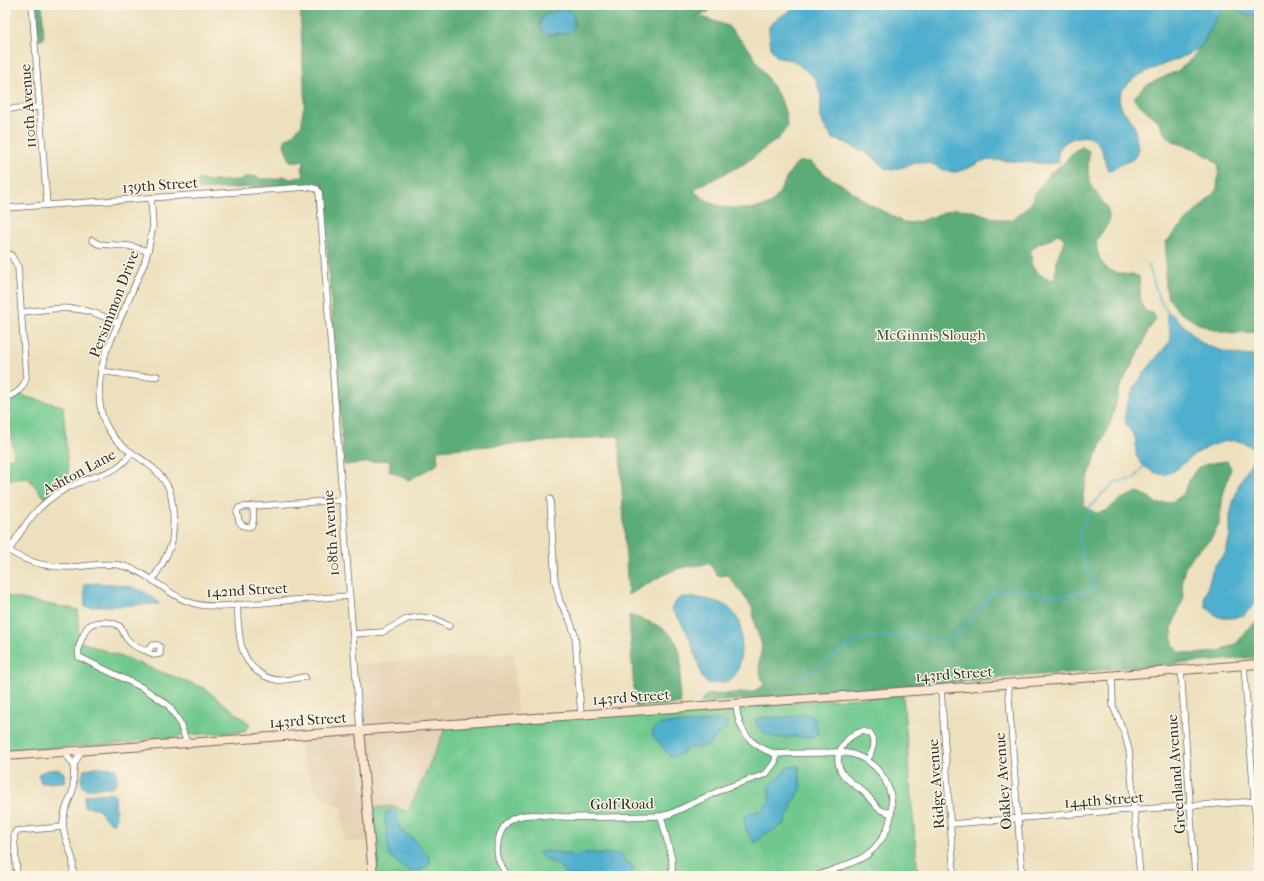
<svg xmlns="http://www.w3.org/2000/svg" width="1264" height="881" viewBox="0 0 1264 881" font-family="'IM FELL French Canon',serif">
  <rect width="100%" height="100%" fill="#fcf5e5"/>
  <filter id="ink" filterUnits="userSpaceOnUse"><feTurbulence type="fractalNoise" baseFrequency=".025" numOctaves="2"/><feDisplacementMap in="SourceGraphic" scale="8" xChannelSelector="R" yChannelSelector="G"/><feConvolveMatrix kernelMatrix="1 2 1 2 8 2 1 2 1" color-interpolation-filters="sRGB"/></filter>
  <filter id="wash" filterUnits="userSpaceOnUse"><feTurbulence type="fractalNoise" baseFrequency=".012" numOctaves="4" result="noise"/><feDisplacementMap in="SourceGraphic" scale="16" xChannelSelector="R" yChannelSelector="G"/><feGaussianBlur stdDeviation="0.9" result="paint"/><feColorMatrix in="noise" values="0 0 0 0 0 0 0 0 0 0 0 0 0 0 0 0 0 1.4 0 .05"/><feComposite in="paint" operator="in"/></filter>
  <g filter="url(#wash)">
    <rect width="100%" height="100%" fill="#ede0be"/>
    <!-- built -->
    <g fill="#e4d1b4">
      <path d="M513,653l4,64 -156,12 -5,-64z"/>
      <path d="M447,725l-39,88 -14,-7 -26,2 -7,-76z"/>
      <path d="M358,732l11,109 -25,1 -3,-35 -11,-4 -15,-14 -12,-29 -5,-24z"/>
    </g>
    <!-- green -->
    <g fill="#70c88e" stroke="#4e7a5c">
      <path d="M21,393l5,4 37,9 6,77 -24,15 -17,-20 -23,2v-21l9,-1 -6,-59 8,-2z"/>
      <path d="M5,596l73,14 1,31 125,47 46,36 -6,8 -63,3 -9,4 -23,-1 -16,5 -128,8z"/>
      <path d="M903,695l15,181h-544l-6,-68 26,-2 14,6 39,-87z"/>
    </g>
    <!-- forest -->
    <g fill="#5cac79" stroke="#446c52" fill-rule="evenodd">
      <path d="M36,5h6l2,34 -6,1z"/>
      <path d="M300,5h413l-5,7 -12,5 9,1 23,8 21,23 32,51 5,14 1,13 -8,11 -35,26 -48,24 -1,4c6,4 12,9 18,12 14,5 53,9 62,-5 9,-12 12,-27 23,-37h12l19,15 17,10 22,16 35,19 7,1 11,-2 33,-12 16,1 31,10h11l19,-16 2,-8 17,-23 13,-9 11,-13 8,-4 7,4v2l-1,18 2,13 17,24 2,7v7l-13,19c1,5 1,10 3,15 4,18 25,18 40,20l2,28 4,7 8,2 3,7 -8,10 -5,14 -23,43 -9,34 -15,35 -9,24 -4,14 1,12 12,7 10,-2 15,-12 17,-7 11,5 8,7c5,-1 11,-1 16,-3 16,-6 13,-25 27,-34 7,-4 18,-5 27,-6l4,7 -8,27 -4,30 -9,15 -16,14 -9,14 -3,12 1,19 -11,28 1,19 7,6 14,2 26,-3 17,-8 13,-17 9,-5v36l-558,46 2,-5 4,-3 46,-3 11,-7 -4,-13 -1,-9 3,-17 -7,-21 -3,-18 -24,-32 -7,1 -5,-2 -7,-12c-8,5 -16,3 -24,5 -20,4 -39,19 -57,28l-9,-159 -182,14 1,14 -29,16c-7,-2 -12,-7 -20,-9l1,-11 -46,5 -22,-282 -123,7 -2,-9 3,-2 9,2 33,-1 3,-3 9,-1 7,3h17l5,-3 8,3 13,-3 -2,-8 2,-4v-3h-14l-6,-16 2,-6 5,-3 11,-12v-9l3,-12 -4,-75zM574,18v9l-6,6 -19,2 -8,-6 -1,-8zM1058,234l6,4c-1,10 -6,14 -7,22 -1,5 0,9 -2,14l1,3 -2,2 -4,1 -2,-3 -3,1c-5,-4 -13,-9 -14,-16l2,-4 -4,-6 10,-9 13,-4 3,-4z"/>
      <path d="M1227,5h8l10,10h14v317l-25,1 -19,-3 -18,-7 -19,-12 -10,-14 -3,-13 1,-42 15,-16 34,-34 2,-3 2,-23 -4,-5 -11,-7 -11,-6 -19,-6 -10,-9 -4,-10 -5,-5 -21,-18 1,-4 10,-10 32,-15 11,-8 16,-21 14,-28z"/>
      <path d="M629,615c29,9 53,16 52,52 -1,14 -3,23 0,37l-46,3z"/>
    </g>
    <!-- water -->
    <g fill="#4fafce" stroke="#3d6d7c">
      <path d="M796,5h431c-9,9 -15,19 -20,30 -2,4 -3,8 -6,11 -20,18 -67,21 -80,47 -6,13 7,21 12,30 2,4 3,10 3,14 3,14 4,21 -12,26 -6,2 -9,8 -16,7 -4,-9 -4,-20 -11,-28 -13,-14 -46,1 -38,20l-8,2 -56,-4 -13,1 -13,7 -13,4 -12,-1 -11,-7 -14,-2 -26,8 -9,-2 -9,-10 -31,-16 -11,-3 -9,-13 -4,-11 1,-18 -5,-17 -8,-8 -16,-12 -14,-2 -7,-9c0,-8 -3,-15 -2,-23l11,-9 14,-9z"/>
      <path d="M1235,5h24v10h-11l-9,-2z"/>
      <path d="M563,8c11,2 11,10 11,19l-6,6 -21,1 -6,-5 -1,-8 5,-6z"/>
      <path d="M1168,313l5,2 29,28c19,9 36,13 57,13v244l-15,15 -12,3 -14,-1 -12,-10 -2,-8 8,-27 3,-7 11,-13 4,-17v-19l3,-13 6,-19 15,-27 -1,-9c-4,-2 -7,-5 -11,-6 -15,-5 -35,5 -48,13 -8,5 -14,13 -22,17 -13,7 -29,-4 -35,-15 -3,-6 1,-15 -3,-21 -2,-3 -5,-6 -7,-10 -11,-26 28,-66 44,-86l-1,-10 -4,-14z"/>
      <path d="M97,583c24,1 46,3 63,21l-75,3 -1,-23z"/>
      <path d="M684,597c39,2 61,9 57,53 -1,13 -1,21 -11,31l-22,3 -6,-6 -4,-16 -10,-28 -11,-18 -6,-7c4,-6 5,-10 13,-12z"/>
      <path d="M807,714c10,4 10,12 11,21 -8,4 -14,2 -22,2 -5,-1 -10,2 -15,1 -9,0 -27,-8 -25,-19l10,-2 13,1z"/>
      <path d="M719,720l7,2c2,7 -2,8 -7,11 -4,3 -4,7 -8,10 -6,6 -16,3 -24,6 -6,3 -7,8 -16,8l-18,-21 -1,-5 3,-3 7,-4 32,-1z"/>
      <path d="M799,766l2,23 -9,14v5l-6,10 -1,5 -12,8 -8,3 -7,7 -3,2 -9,-13 -2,-12c4,-6 10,-5 16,-7 4,-1 7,-7 10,-10l-2,-14c5,-6 12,-10 17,-16 0,-1 0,-2 1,-3 3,-2 9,-1 13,-2z"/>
      <path d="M95,767l20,1 1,2c1,6 3,13 -4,17l-26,2 -3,-2 -2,-6 3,-11z"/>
      <path d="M48,770c6,0 12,-2 16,3l1,8 -1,1 -23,1 -3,-9z"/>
      <path d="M108,793l5,1 2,2 1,22 -2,5c-9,-1 -11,-9 -17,-15l-13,-1 1,-10 1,-2z"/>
      <path d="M389,810l7,2 5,19 4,3 6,2 18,21 1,5c-2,8 -14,10 -22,9l-19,-15 -4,-36 1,-8z"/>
      <path d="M543,851l26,3 6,2c7,-4 20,-4 26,-1l3,-2 13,1 3,-2 2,2 3,8 7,2 2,12h-68c-5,-16 -22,-12 -27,-23z"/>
    </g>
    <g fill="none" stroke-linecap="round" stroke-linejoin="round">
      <!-- stream -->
      <g stroke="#4fafce" stroke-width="1.5">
        <path d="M1148,264l11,34 9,15"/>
        <path d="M791,678l10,-1 8,-4 27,-19 28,-16 46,-3 25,5h10l10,-5 11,-9 26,-33 6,-2 15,-3 19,4 13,4 7,-1 10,1 30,-6 2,-3 -2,-10 -6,-9 -2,-5 -5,-32 7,-12 3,-11 10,-10 3,-5 5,-2 8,-9 19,-3 10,-13"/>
      </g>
    </g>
  </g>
  <g filter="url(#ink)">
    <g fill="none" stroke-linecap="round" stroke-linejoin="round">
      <defs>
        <g id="street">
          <path d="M32,5l15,200"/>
          <path d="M5,109l35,-2"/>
          <path d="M151,198l2,28 -5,25 -4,13 -37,85c-9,26 -13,60 3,83 11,17 30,24 44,37 6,6 12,13 15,20 5,13 5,39 3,52 -3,14 -12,26 -19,38"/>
          <path d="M5,208l303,-21 9,2 2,3 41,538"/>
          <path d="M92,240l6,4 31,2 19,5"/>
          <path d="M5,252l6,3 7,12 8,111c-3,11 -9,17 -21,19"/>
          <path d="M22,312c20,-2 41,-6 61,-2 12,2 24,8 35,13"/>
          <path d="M101,371l42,6 14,-1"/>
          <path d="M550,499l5,82 5,21 9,16 6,17 6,79"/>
          <path d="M253,506c0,9 4,26 -11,19l-3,-4 -2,-9 2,-4 4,-1 99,-7"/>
          <path d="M5,548c18,13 40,19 63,19 17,0 34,-5 51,-2 28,5 45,28 70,37 22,8 49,2 72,1 30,-3 59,-5 88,-7"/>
          <path d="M9,551c19,-33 34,-54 71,-69 22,-10 36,-7 51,-29"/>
          <path d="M237,604c2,23 0,52 20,67 6,5 12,8 20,9 9,1 19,-2 28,-3"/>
          <path d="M353,634l30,-2 24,-13 13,-2 15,2 14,7"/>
          <path d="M147,651l6,4 7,-1v-7l-2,-2h-5l-6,6c-9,-2 -17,-7 -22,-15 -2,-4 -3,-8 -6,-10 -8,-5 -27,-6 -32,2 -2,2 -3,6 -4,8 -3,7 -6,13 -4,21l64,31 25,17 11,16 8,22"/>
          <path d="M1244,665l15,198"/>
          <path d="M1181,670l14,206"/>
          <path d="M1112,676l1,30 12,29 4,15 11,126"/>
          <path d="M1008,684l14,192"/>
          <path d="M941,689l13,187"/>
          <path d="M736,704c2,27 14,42 40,50 16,-1 31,-1 46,-1 11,-1 23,-2 33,2 44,16 48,70 14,98 -9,9 -40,18 -53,23"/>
          <path d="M64,752l10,13"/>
          <path d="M866,760c6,-8 11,-19 3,-27l-7,-2c-17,6 -31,24 -20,42 5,8 16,14 23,20 11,11 10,18 26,20"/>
          <path d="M661,816l11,44v16"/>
          <path d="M951,824l120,-10 188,-13"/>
          <path d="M17,876l-3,-41 2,-4 47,-4"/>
          <path d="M73,876v-16l-9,-27 -1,-11 2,-11 8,-21 1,-25 7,-14"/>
          <path d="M508,876c-4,-6 -9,-12 -10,-19 -3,-15 3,-35 19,-40 16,-5 35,0 52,0 30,1 61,-1 92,-1l9,-2 53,-25 43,-15 9,-12 1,-8"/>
        </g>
        <g id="secondary">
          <path d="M360,730l13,146"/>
          <path d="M5,756l936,-67 318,-25"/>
        </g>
      </defs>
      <!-- street casing -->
      <use href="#street" stroke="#6f6a5e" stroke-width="7"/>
      <!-- secondary casing -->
      <use href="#secondary" stroke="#6f6a5e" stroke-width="10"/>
      <!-- street -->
      <use href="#street" stroke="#fff" stroke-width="5.5"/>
      <!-- secondary -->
      <use href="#secondary" stroke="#fbe5cf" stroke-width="8"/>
    </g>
  </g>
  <g text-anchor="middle" stroke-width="3" stroke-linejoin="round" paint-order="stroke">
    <!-- street labels -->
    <g font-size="15" fill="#2b2b2b" stroke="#fcf5e5">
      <text transform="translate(28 106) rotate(-94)" y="5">110th Avenue</text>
      <text transform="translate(160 185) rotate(-4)" y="5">139th Street</text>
      <text transform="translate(114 304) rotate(-69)" y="5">Persimmon Drive</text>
      <text transform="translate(79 472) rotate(-28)" y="5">Ashton Lane</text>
      <text transform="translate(331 533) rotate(-94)" y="5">108th Avenue</text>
      <text transform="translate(247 590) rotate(-3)" y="5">142nd Street</text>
      <text transform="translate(954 674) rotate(-4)" y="5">143rd Street</text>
      <text transform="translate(631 697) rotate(-4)" y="5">143rd Street</text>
      <text transform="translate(308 720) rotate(-4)" y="5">143rd Street</text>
      <text transform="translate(1176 774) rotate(-94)" y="5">Greenland Avenue</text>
      <text transform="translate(1003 781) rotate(-94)" y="5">Oakley Avenue</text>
      <text transform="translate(936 784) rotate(-94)" y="5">Ridge Avenue</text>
      <text transform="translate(1104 800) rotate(-4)" y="5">144th Street</text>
      <text transform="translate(622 804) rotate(-1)" y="5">Golf Road</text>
    </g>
    <!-- park labels -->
    <g font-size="15" fill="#405a49" stroke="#fcf5e5">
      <text x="931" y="340">McGinnis Slough</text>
    </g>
  </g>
  <!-- margin -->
  <rect width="1264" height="881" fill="none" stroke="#fcf5e5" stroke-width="20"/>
</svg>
